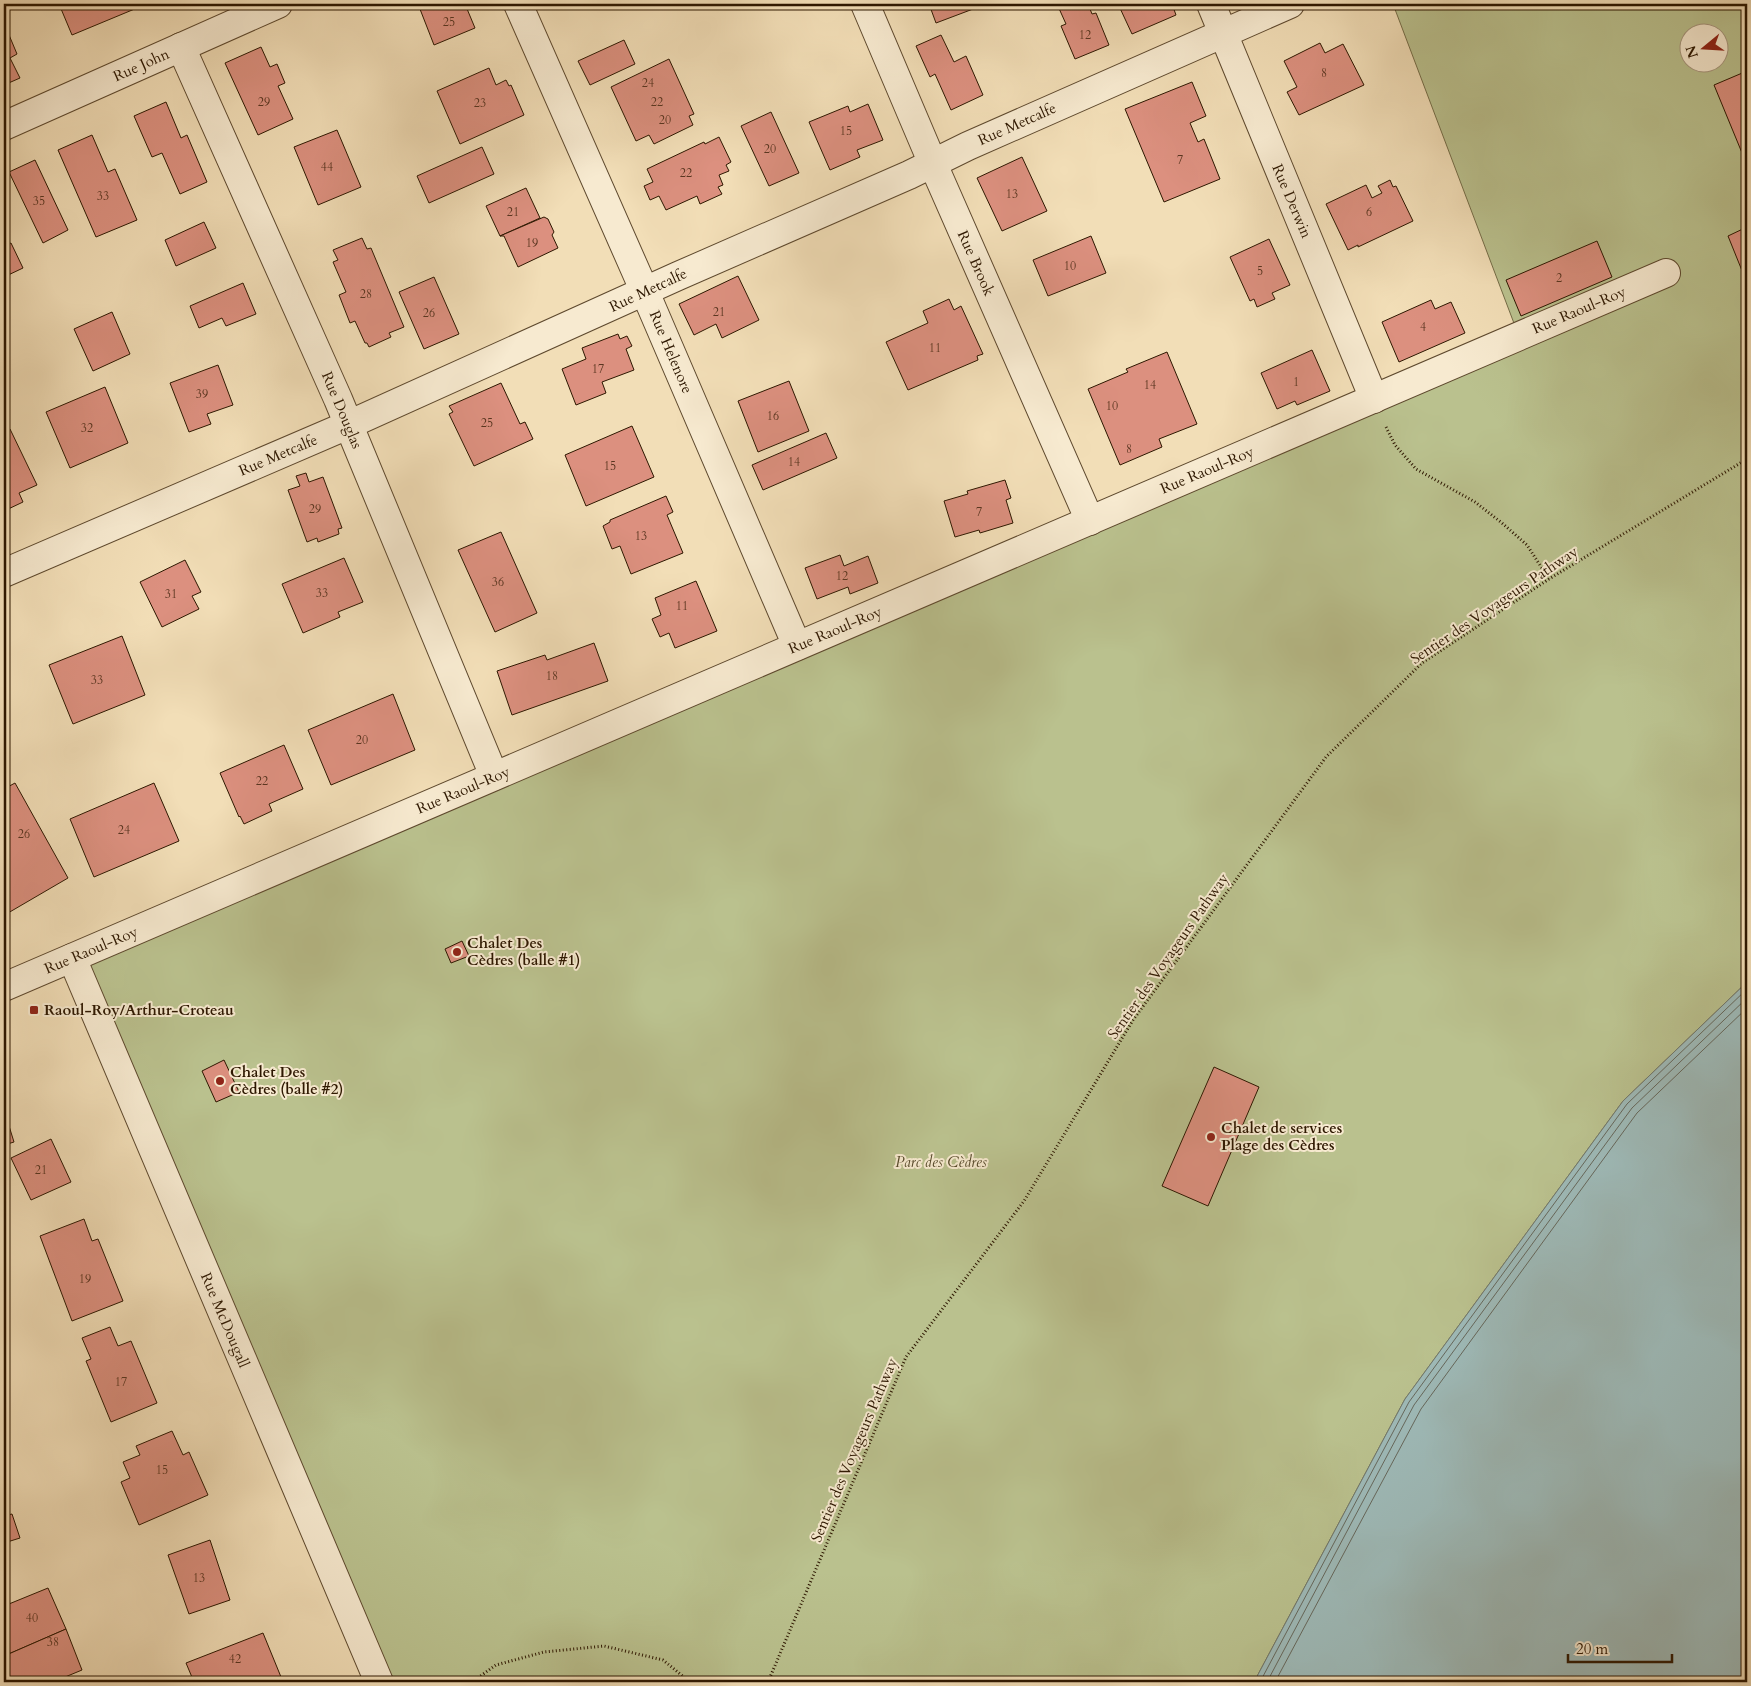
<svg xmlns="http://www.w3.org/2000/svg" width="1751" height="1686" viewBox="0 0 1751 1686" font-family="Cardo,serif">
  <rect width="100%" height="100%" fill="#f2deb7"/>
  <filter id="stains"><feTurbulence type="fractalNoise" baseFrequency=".004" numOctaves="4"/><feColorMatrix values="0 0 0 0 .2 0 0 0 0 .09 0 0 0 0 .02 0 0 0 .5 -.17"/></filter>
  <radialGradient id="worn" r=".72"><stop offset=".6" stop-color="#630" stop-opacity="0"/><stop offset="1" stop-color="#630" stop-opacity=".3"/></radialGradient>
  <!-- green -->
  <path fill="#bac18e" stroke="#746c47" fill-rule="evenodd" d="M1393,4h354v978l-124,119 -218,298 -151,283h-875l-307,-724 1451,-611zM1688,32h30v30h-30z"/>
  <!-- water -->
  <path fill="#9ebab8" stroke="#71796e" d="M1747,982v700h-493l151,-283 218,-298z"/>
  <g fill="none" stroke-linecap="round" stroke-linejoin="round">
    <!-- shore -->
    <g stroke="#66685c" stroke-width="1">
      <path d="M1260,1682l149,-280 218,-298 120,-115"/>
      <path d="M1267,1682l147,-277 218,-297 115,-110"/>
      <path d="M1275,1682l146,-273 216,-296 110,-105"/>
    </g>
  </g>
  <!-- building -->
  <g fill="#dc907f" stroke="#2d1700">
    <path d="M59,4h77l1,4 -65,27z"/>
    <path d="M418,4h47l10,24 -41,17z"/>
    <path d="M929,4h51l1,2 -45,17z"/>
    <path d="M1057,4h31l4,10 4,-1 13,32 -34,14 -14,-33 5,-2z"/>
    <path d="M1124,4h48l4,11 -44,19 -13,-28z"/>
    <path d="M4,23l13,31 -7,4 10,20 -16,7z"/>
    <path d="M941,35l13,27 12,-6 17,39 -32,15 -16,-36 -5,3 -14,-31z"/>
    <path d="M624,40l11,24 -45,21 -12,-24z"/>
    <path d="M1320,43l5,10 18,-9 21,41 -65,30 -12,-23 10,-5 -13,-26z"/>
    <path d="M261,47l9,20 7,-3 8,19 -7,3 15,33 -35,16 -33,-72z"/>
    <path d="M669,59l25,55 -5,2 4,9 -39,19 -5,-9 -13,6 -25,-54z"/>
    <path d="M489,68l7,17 10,-5 3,6 2,-1 13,30 -64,29 -23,-53z"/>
    <path d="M1747,71v94l-33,-80z"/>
    <path d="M1192,82l14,34 -16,7 8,19 6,-3 16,40 -56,23 -39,-93z"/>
    <path d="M166,102l15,36 6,-3 20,47 -27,12 -18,-41 -10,4 -18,-41z"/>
    <path d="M868,104l15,36 -26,10 3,7 -30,13 -21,-48 39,-16 2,6z"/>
    <path d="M771,112l28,61 -30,13 -28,-60z"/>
    <path d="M337,130l24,57 -43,18 -24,-58z"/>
    <path d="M92,135l16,37 7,-3 22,51 -41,17 -38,-87z"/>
    <path d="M719,137l12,25 -5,3 3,6 -10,4 4,10 -5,2 4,7 -22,10 -3,-8 -31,14 -7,-14 -9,4 -6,-14 9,-4 -6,-13 57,-27 1,2z"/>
    <path d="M482,147l12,27 -65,29 -12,-27z"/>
    <path d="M1022,157l25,54 -45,20 -25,-53z"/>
    <path d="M35,160l33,70 -25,13 -34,-71z"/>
    <path d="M1390,180l3,7 3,-1 17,35 -55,26v-2l-10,5 -22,-46 40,-19 6,13 10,-5 -4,-7z"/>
    <path d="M526,188l14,30 -40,18 -14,-30z"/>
    <path d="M544,217l4,2 6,13 -2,3 6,13 -40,19 -14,-31h-4z"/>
    <path d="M204,222l12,26 -40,18 -11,-26z"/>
    <path d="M1747,227v56l-19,-47z"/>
    <path d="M1091,236l15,37 -58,23 -15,-36z"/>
    <path d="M362,238l5,11 4,-1 33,79 -15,6 2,4 -22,10 -2,-4h-2l-10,-22 -5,2 -11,-28 7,-3 -13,-30 5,-2 -5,-10z"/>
    <path d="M1269,239l21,46 -18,8 3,6 -18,8 -3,-8 -4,2 -20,-44z"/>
    <path d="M4,241l2,4 5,-2 12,25 -19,9z"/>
    <path d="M1597,241l15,36 -91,39 -15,-36z"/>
    <path d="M738,276l21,44 -37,18 -6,-14 -22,11 -15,-31z"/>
    <path d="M434,277l25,57 -35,15 -25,-57z"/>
    <path d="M243,283l13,31 -30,12 -4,-8 -23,10 -9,-22z"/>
    <path d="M949,299l5,11 7,-4 22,48 -6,2 1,4 -70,30 -22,-48 42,-19 -5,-12z"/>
    <path d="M1431,300l4,9 16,-7 14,31 -66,29 -17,-40z"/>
    <path d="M112,312l18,42 -37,17 -19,-42z"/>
    <path d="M618,334l2,5 7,-3 5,10 -6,3 8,21 -32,12 4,11 -30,12 -14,-36 24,-10 -4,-11z"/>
    <path d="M1312,350l18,41 -33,14 -2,-4 -18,8 -16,-36z"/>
    <path d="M1167,352l30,72 -38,15 3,8 -42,18 -32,-76 40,-17 -2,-3z"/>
    <path d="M218,365l15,40 -26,9 4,10 -22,8 -19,-49z"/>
    <path d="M789,381l20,50 -51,21 -20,-51z"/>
    <path d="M501,383l19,41 5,-2 8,17 -59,27 -25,-52 4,-2 -4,-6z"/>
    <path d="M105,387l23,56 -58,25 -24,-56z"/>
    <path d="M632,426l22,51 -68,29 -21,-51z"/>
    <path d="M10,429l27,56 -18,8 4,9 -19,9v-79z"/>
    <path d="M826,433l11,25 -74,32 -11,-25z"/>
    <path d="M306,473l3,9 14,-5 19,51 -4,1 1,5 -21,8 -1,-4 -10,4 -19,-52 12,-4 -4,-10z"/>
    <path d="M1005,480l6,18 -5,2 7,23 -33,10 -1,-3 -24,7 -11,-36 24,-7 -1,-3z"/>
    <path d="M666,496l7,16 -6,3 16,38 -52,21 -11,-28 -8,3 -9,-23 7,-4v-2z"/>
    <path d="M501,532l36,81 -42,19 -37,-82z"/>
    <path d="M840,555l4,11 24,-10 10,27 -28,11 -2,-7 -31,12 -12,-31z"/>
    <path d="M344,558l19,44 -25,10 2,5 -37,16 -21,-49z"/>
    <path d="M185,560l16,32 -9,4 7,13 -37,18 -22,-45z"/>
    <path d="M696,581l21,50 -42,17 -6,-15 -9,4 -8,-18 9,-4 -6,-17z"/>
    <path d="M122,636l23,59 -72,29 -24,-59z"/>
    <path d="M594,643l14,38 -96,34 -15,-44 48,-16 2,5z"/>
    <path d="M393,694l22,56 -84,35 -23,-55z"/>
    <path d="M284,745l19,44 -34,15 3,7 -28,13 -4,-8 -1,1 -19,-44z"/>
    <path d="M15,783l53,95 -60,35 -4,-7v-117z"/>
    <path d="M154,783l25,58 -85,36 -24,-58z"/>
    <path d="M462,941l7,15 -18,7 -6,-14z"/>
    <path d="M224,1060l15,32 -23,10 -14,-31z"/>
    <path d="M1214,1067l45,20 -51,119 -46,-20z"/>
    <path d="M4,1110l10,32 -10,3z"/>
    <path d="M51,1139l20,43 -40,18 -20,-42z"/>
    <path d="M84,1219l8,22 6,-2 25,62 -51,20 -32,-85z"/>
    <path d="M110,1327l8,19 13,-5 26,62 -46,19 -25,-61 5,-2 -9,-21z"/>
    <path d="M172,1431l11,24 6,-3 19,43 -69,30 -18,-43 9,-4 -7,-16 17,-7 -4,-9z"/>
    <path d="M12,1514l8,24 -16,5v-27z"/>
    <path d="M210,1540l20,60 -41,14 -21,-59z"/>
    <path d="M48,1588l18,41 -62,27v-50z"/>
    <path d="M66,1629l16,41 -29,12h-39l-2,-5 -5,2 -3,-9v-14z"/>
    <path d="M263,1633l18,44 -12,5h-75l-8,-19z"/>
  </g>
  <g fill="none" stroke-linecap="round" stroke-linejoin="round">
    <defs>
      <g id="minor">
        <path d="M518,4l127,288 152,354"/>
        <path d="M865,4l68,160 157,357"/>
        <path d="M1211,4l163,395"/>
        <path d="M181,47l157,352 156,377"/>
        <path d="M4,126l274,-122"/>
        <path d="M4,573l344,-148 330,-149 231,-101 59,-29 322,-142"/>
        <path d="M72,958l307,724"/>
        <path d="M4,987l1662,-714"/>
      </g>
    </defs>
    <!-- minor casing -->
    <use href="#minor" stroke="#5e492e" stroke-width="30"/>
    <!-- path -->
    <g stroke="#2d1700" stroke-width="3" stroke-dasharray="1 2.5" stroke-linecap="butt">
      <path d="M1386,427l9,18 21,24 59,33 27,21 25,22 22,34"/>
      <path d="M472,1682l24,-17 48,-13 60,-6 59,14 27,22"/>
      <path d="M768,1682l138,-325 118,-156 109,-181 193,-263 96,-94 127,-84 198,-120"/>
    </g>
    <!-- minor -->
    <use href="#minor" stroke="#f7ead0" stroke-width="28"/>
  </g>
  <!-- markers -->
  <g fill="#8f2418" stroke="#f7ead0" stroke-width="2">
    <circle cx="457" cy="952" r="5"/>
    <rect x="29" y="1005" width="10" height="10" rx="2.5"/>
    <circle cx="220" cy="1081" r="5"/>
    <circle cx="1211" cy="1137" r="5"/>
  </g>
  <g text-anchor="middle" stroke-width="4" stroke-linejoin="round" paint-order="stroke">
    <!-- number labels -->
    <g font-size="12" fill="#593520">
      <text x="449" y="26">25</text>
      <text x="1085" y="39">12</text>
      <text x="1324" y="77">8</text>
      <text x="648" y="87">24</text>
      <text x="264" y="106">29</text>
      <text x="657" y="106">22</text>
      <text x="480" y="107">23</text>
      <text x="665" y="124">20</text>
      <text x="846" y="135">15</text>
      <text x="770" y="153">20</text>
      <text x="1180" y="164">7</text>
      <text x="327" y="171">44</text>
      <text x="686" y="177">22</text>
      <text x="1012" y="198">13</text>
      <text x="103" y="200">33</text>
      <text x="39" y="205">35</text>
      <text x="513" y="216">21</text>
      <text x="1369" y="216">6</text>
      <text x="532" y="247">19</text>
      <text x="1070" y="270">10</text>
      <text x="1260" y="275">5</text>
      <text x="1559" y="282">2</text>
      <text x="366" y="298">28</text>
      <text x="719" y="316">21</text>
      <text x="429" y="317">26</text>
      <text x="1423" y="331">4</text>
      <text x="935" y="352">11</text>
      <text x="598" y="373">17</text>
      <text x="1296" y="386">1</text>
      <text x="1150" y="389">14</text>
      <text x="202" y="398">39</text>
      <text x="1112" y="410">10</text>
      <text x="773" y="420">16</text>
      <text x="487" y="427">25</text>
      <text x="87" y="432">32</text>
      <text x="1129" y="453">8</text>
      <text x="794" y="466">14</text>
      <text x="610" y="470">15</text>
      <text x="315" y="513">29</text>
      <text x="979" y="516">7</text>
      <text x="641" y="540">13</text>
      <text x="842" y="580">12</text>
      <text x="498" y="586">36</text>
      <text x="322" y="597">33</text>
      <text x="171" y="598">31</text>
      <text x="682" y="610">11</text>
      <text x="552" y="680">18</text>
      <text x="97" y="684">33</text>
      <text x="362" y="744">20</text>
      <text x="262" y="785">22</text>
      <text x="124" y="834">24</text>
      <text x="24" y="838">26</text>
      <text x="41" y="1174">21</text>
      <text x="85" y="1283">19</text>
      <text x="121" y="1386">17</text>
      <text x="162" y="1474">15</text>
      <text x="199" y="1582">13</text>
      <text x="32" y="1622">40</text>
      <text x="53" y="1646">38</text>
      <text x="235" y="1663">42</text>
    </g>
    <!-- street labels -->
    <g font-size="15" fill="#2d1700" stroke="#f7ead0">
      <text transform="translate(141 65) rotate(-24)" y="5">Rue John</text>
      <text transform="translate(1017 124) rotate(-24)" y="5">Rue Metcalfe</text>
      <text transform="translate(1292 201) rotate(67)" y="5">Rue Derwin</text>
      <text transform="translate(976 263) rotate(66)" y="5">Rue Brook</text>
      <text transform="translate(648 290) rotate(-25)" y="5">Rue Metcalfe</text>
      <text transform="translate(1579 310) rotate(-23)" y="5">Rue Raoul-Roy</text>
      <text transform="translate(671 352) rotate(67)" y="5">Rue Helenore</text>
      <text transform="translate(342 410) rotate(67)" y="5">Rue Douglas</text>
      <text transform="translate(278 455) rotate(-23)" y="5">Rue Metcalfe</text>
      <text transform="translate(1207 470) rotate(-23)" y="5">Rue Raoul-Roy</text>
      <text transform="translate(1494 605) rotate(-34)" y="5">Sentier des Voyageurs Pathway</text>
      <text transform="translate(835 630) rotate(-23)" y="5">Rue Raoul-Roy</text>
      <text transform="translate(463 790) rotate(-23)" y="5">Rue Raoul-Roy</text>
      <text transform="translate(91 950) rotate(-23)" y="5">Rue Raoul-Roy</text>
      <text transform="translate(1168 956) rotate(-55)" y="5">Sentier des Voyageurs Pathway</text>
      <text transform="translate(225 1320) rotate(67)" y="5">Rue McDougall</text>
      <text transform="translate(854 1450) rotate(-67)" y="5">Sentier des Voyageurs Pathway</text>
    </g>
    <!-- poi labels -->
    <g font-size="15" font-weight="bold" fill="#2d1700" stroke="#f7ead0" text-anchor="start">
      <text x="467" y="948">Chalet Des<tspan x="467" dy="17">Cèdres (balle #1)</tspan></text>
      <text x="44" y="1015">Raoul-Roy/Arthur-Croteau</text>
      <text x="230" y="1077">Chalet Des<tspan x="230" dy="17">Cèdres (balle #2)</tspan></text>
      <text x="1221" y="1133">Chalet de services<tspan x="1221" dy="17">Plage des Cèdres</tspan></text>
    </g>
    <!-- park labels -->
    <g font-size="15" font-style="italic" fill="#574a2b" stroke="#f7ead0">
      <text x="941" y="1167">Parc des Cèdres</text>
    </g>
  </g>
  <!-- margin -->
  <rect width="1751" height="1686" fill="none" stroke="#f2deb7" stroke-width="20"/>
  <rect x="5" y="5" width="1741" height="1676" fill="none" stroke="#2d1700" stroke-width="2.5"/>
  <rect x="10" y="10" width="1731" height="1666" fill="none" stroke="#2d1700"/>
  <!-- north arrow -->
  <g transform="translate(1704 48) rotate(252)"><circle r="24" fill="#f7ead0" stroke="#a6967d"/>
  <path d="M0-4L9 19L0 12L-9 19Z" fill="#8f2418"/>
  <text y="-8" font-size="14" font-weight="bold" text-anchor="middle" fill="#2d1700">N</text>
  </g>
  <!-- scale -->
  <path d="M1568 1654v8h104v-8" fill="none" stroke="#2d1700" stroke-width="2.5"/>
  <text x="1576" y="1654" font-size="15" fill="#2d1700" stroke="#f7ead0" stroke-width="4" paint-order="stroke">20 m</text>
  <rect width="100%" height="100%" filter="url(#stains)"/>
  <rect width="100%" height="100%" fill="url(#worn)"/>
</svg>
